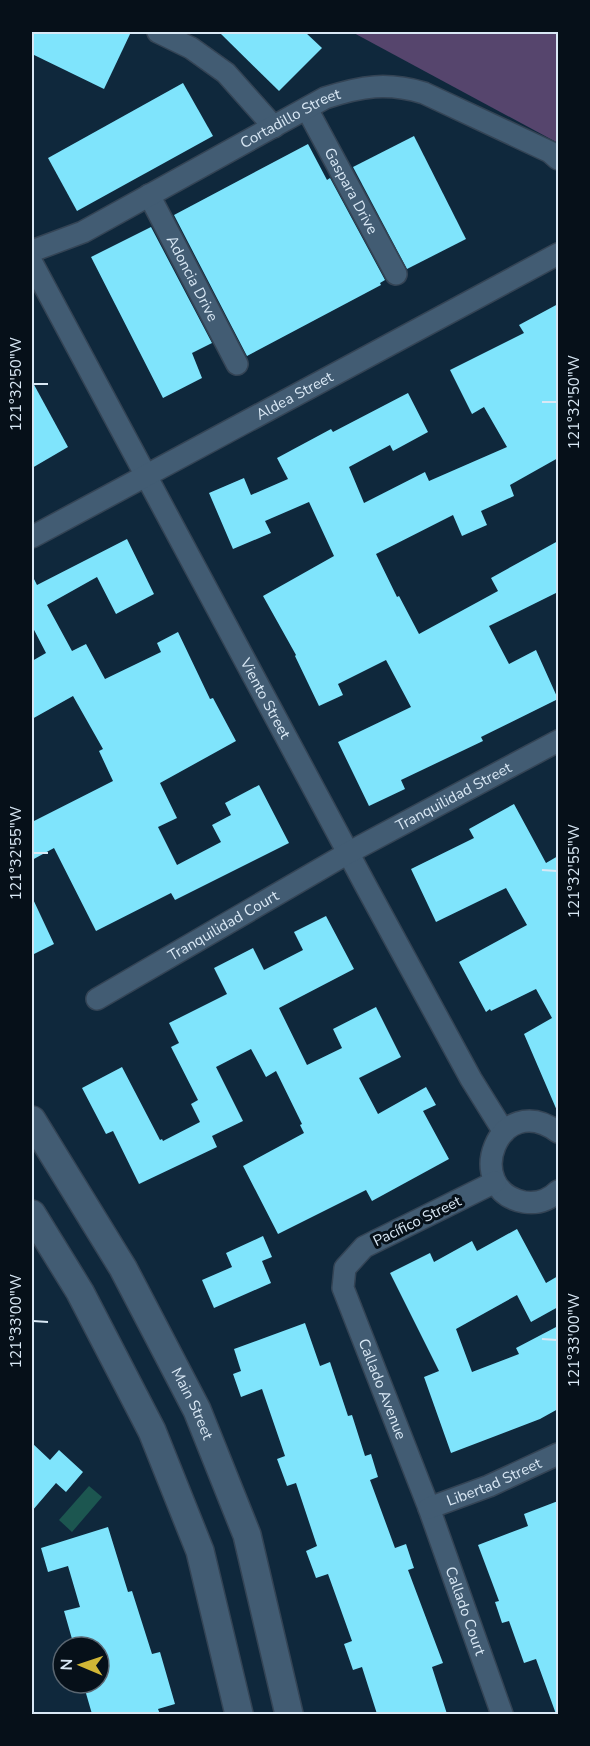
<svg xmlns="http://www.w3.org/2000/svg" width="590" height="1746" viewBox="0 0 590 1746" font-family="'Nunito Sans',sans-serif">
  <rect width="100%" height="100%" fill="#0f283c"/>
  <!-- green -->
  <path fill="#56456d" d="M352,32h206v111z"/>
  <!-- water -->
  <path fill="#1c5650" d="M89,1486l13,11 -30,35 -13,-12z"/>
  <!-- building -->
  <g fill="#7fe4fc">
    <path d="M32,32h99l-27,57 -72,-35z"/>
    <path d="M219,32h86l17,16 -43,43z"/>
    <path d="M183,83l30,53 -136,75 -29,-53z"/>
    <path d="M414,136l52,103 -59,30 -54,-102z"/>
    <path d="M308,144l19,36 3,-2 55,102 -5,3 1,2 -134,71 -73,-141z"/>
    <path d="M151,227l61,116 -20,10 10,25 -39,20 -72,-141z"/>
    <path d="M558,304v154l-48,27 4,11 -33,15 6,14 -25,11 -9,-21 -77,39 21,43 2,-1 20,38 79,-43 -7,-13 67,-37v51l-69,34 20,38 27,-14 22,49 -77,38 2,4 -82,39 4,9 -36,17 -31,-64 73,-35 -25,-47 -48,24 5,11 -24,11 -24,-50 1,-1 -33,-59 71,-40 -25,-54 -44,19 6,12 -38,16 -24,-56 35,-15 7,17 37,-16 -11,-21 54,-29 2,3 75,-39 20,39 -35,19 -3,-6 -41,22 15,36 61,-31 4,9 78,-34 -23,-40 -12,7 -22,-44 74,-37 -5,-8z"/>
    <path d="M32,381l36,66 -36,21z"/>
    <path d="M127,539l27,55 -38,20 -19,-37 -50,28 25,46 14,-7 19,35 56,-27 -4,-9 21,-11 32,67 3,-1 23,43 -76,42 17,35 -19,9 19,38 44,-23 -9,-17 19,-10 -6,-12 34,-18 30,58 -114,57 -4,-7 -75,38 -42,-83 -22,12v-38l81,-41 -14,-30 4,-2 -30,-53 -41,23v-58l14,-8 -14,-27v-51l5,10z"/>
    <path d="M514,804l32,59 12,-7v257l-34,-79 28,-16 -16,-29 -45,22 -1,-2 -4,3 -27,-50 68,-37 -21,-37 -70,34 -25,-53 63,-31 -5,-9z"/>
    <path d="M32,897l22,47 -22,11z"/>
    <path d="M326,916l28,53 -75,39 28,57 35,-17 -9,-19 43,-22 25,50 -42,21 19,36 48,-27 10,18 -13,6 26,48 -77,42 -6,-11 -88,44 -35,-68 61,-33 -4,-8 2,-1 -26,-53 -10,6 -15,-28 -35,18 27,54 -31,15 5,11 -78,37 -26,-53 -7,3 -24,-46 40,-21 38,73 2,-1 1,2 37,-19 -9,-18 7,-4 -27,-53 8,-4 -10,-20 58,-29 -13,-26 39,-20 11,22 39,-20 -9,-18z"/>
    <path d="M517,1229l29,54 12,-7v31l-27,15 -14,-27 -61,34 16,43 47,-18 -3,-6 42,-22v83l-18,10 -89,34 -27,-76 15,-6 -49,-98 40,-20 4,9 38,-21 5,10z"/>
    <path d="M263,1236l9,21 -10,4 9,22 -57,25 -12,-28 30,-13 -6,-14z"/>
    <path d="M305,1323l15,43 10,-4 18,54 4,-1 13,41 6,-2 7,23 -8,3 25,68 11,-4 8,24 -6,2 35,93 -11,4 15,47h-70l-15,-47 -9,3 -9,-26 8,-3 -24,-67 -12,4 -10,-27 11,-5 -21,-63 -9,3 -10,-27 8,-3 -23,-67 -21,8 -8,-23 8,-3 -7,-22z"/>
    <path d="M32,1443l18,17 9,-10 24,22 -17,20 -10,-9 -24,28z"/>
    <path d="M558,1501v213h-2l-20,-55 -12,4 -15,-42 -7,2 -7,-21 4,-1 -21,-56 50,-19 -4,-12z"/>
    <path d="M108,1527l20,65 4,-1 20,63 8,-2 15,52 -17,5 2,5h-68l-9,-31h16v-36h-27l-2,-8h2l-8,-28 16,-4 -12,-41 -20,6 -7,-24z"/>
  </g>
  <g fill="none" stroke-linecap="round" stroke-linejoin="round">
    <defs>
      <g id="minor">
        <path d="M158,32l33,16 35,25 48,54"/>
        <path id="s1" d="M307,109l89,165"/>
        <path id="s2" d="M149,195l88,169"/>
        <path id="s3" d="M32,251l51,-19 242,-134c37,-12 62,-16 99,-5l126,59 8,7"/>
        <path id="s4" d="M32,263l335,625 104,191 33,53"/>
        <path id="s5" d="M32,537l526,-283"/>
        <path id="s6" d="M97,999l251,-146 210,-112"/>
        <path d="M558,1132c-60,-44 -97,58 -34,70 13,2 25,-2 34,-11"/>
        <path id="s7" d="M495,1182l-131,65 -19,21 -2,20 86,220 73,206"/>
        <path id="s8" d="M429,1508l60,-22 69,-32"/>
      </g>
      <g id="tertiary">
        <path id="s9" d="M32,1120l91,148 74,142 50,125 42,179"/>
        <path d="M32,1214l48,78 72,139 48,120 39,163"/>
      </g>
    </defs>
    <!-- minor casing -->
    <use href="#minor" stroke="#344455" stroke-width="24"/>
    <!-- tertiary casing -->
    <use href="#tertiary" stroke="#344455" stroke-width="30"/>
    <!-- minor -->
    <use href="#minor" stroke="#425c73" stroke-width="21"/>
    <!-- tertiary -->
    <use href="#tertiary" stroke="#425c73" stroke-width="27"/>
  </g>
  <!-- ticks -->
  <path fill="none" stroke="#d9e8f5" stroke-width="2" d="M33,384h15M542,402h15M33,853h15M542,870l15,1M33,1321l15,1M542,1339l15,1"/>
  <g text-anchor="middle" stroke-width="6" stroke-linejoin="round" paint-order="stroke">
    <!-- street labels -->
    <g font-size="15" fill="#d9e8f5" stroke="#061019">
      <text dy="5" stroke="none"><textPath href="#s3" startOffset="291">Cortadillo Street</textPath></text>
      <text dy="5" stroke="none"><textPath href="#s1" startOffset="93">Gaspara Drive</textPath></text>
      <text dy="5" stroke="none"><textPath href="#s2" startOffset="94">Adoncia Drive</textPath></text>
      <text dy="5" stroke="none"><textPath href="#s5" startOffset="298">Aldea Street</textPath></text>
      <text dy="5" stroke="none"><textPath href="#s4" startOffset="494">Viento Street</textPath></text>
      <text dy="5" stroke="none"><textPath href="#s6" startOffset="410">Tranquilidad Street</textPath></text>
      <text dy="5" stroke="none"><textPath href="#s6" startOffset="146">Tranquilidad Court</textPath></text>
      <text transform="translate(417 1221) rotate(-26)" y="5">Pacífico Street</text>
      <text dy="5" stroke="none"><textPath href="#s7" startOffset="303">Callado Avenue</textPath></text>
      <text dy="5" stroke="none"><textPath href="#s9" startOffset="326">Main Street</textPath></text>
      <text dy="5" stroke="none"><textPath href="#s8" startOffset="70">Libertad Street</textPath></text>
      <text dy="5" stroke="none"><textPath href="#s7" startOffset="540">Callado Court</textPath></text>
    </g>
  </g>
  <!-- border -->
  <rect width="590" height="1746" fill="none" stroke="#061019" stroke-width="66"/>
  <!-- north arrow -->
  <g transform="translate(81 1665) rotate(272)"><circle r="28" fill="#061019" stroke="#5a6671" stroke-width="1.5"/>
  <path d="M0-4.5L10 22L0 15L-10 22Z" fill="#d1b736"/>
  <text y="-9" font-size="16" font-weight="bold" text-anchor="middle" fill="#d9e8f5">N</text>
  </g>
  <rect x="33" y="33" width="524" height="1680" fill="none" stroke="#d9e8f5" stroke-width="2"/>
  <g font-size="15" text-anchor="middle" fill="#d9e8f5">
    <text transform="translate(16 384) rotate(-90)" y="5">121°32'50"W</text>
    <text transform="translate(574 402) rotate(-90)" y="5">121°32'50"W</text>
    <text transform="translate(16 853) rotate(-90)" y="5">121°32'55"W</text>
    <text transform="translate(574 871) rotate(-90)" y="5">121°32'55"W</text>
    <text transform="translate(16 1321) rotate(-90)" y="5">121°33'00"W</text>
    <text transform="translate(574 1340) rotate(-90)" y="5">121°33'00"W</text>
  </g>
</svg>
